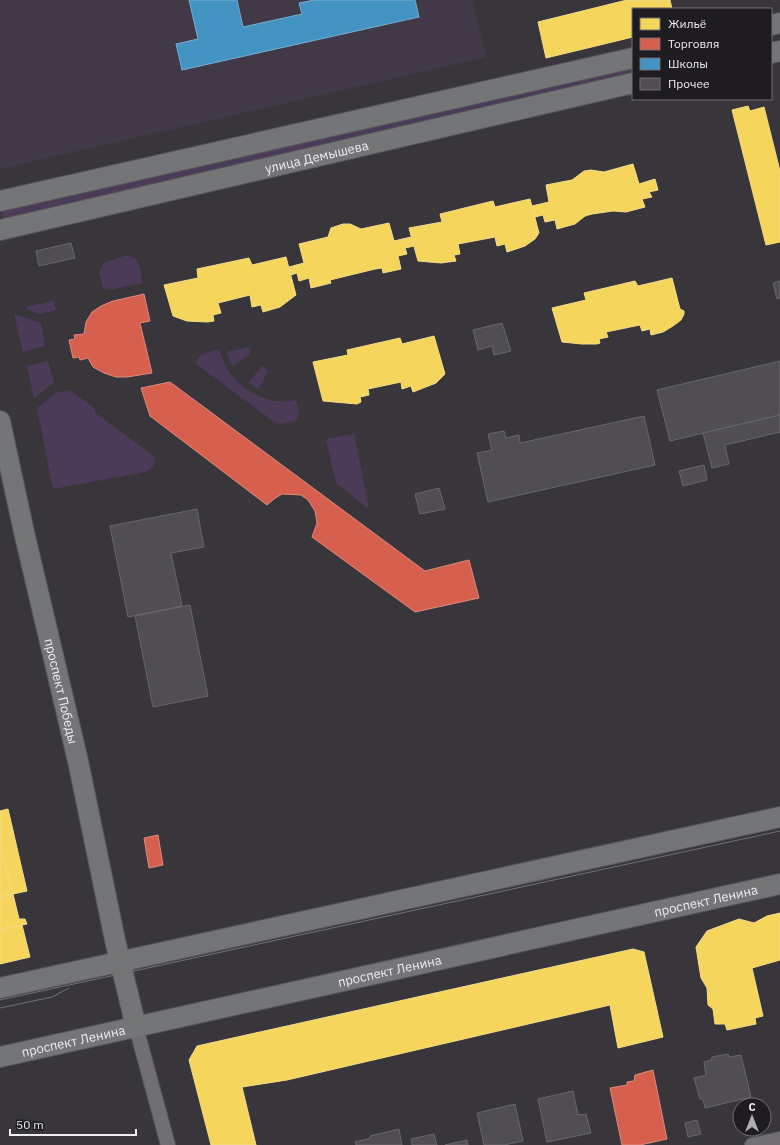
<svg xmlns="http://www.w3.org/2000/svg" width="780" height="1145" viewBox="0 0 780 1145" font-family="'IBM Plex Sans',sans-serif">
  <rect width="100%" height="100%" fill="#38363b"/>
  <!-- built -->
  <path fill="#413947" d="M0,0h472l14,57 -486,112z"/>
  <!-- green -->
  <g fill="#4b3b59">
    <path d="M633,66v10l-630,145 -2,-9z"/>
    <path d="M127,255c15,4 13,15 15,28l-33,7 -6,-2 -4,-17 5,-8z"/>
    <path d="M54,301l2,9 -17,4 -13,-5v-2z"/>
    <path d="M14,314l27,9 4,23 -22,6z"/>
    <path d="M249,347l2,7 -19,12 -6,-14z"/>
    <path d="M219,349c2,4 3,10 5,14 12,26 45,44 72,37l3,15 -3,6 -17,3 -6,-3 -78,-58 6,-8z"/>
    <path d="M48,361l6,22 -20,15 -7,-32z"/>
    <path d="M262,366l6,4 -9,19 -11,-6z"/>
    <path d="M70,390l25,19v4l59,43c2,10 -2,12 -9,16l-92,17 -16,-81 19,-15z"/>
    <path d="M354,434l15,75 -33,-26 -10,-44z"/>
  </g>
  <!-- homes -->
  <g fill="#f6d55c" stroke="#f4dc89">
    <path d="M627,0h43l2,9h-39v28l-87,21 -8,-36z"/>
    <path d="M748,106l2,5 14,-4 16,64v71l-14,3 -34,-135z"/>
    <path d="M633,164l6,20 16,-5 3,11 -9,2 3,5 -10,2 3,8 -19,5 -13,-1 -21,3 -7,2 -10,8 -18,5 -2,-9 -10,2 -2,-7 -8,2 -3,-11 17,-4 -3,-17 26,-5 12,-9 7,-1 13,2z"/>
    <path d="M530,199l9,34 -4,6 -10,7 -18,6 -2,-8 -8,2 -2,-9 -37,7 2,10 -6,1 2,6 -15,2 -23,-2 -9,-33 33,-6 -2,-8 53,-13 2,6z"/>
    <path d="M389,223l5,18 17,-4 3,9 -9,2 2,6 -9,2 3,13 -18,4 -1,-5 -7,1 -45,11 1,3 -20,5 -2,-10 -10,3 -2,-8 -6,2 -2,-8 15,-4 -5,-19 29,-7 3,-9 12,-4h7l11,5z"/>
    <path d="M286,257l10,38 -16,12 -17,5 -2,-7 -9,2 -2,-12 -32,8 3,10 -8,2 1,6 -7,1 -20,-1 -14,-5 -9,-31 34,-7 -1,-9 52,-11 3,7z"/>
    <path d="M672,278l8,31 4,2v3l-3,6 -8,6 -10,6 -12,3 -1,-6 -8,2 -2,-6 -34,7 2,5 -9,2 1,4 -3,1h-15l-20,-2 -10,-34 34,-8 -2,-7 51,-12 3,5z"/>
    <path d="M434,336l11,38 -9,9 -23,9 -2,-6 -9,3 -1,-7 -33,7 1,6 -9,2 1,5 -4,2 -34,-3 -10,-39 35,-7 -1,-5 53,-12 2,6z"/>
    <path d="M8,809l19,82 -14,3 -13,-47v-36z"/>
    <path d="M0,847l13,47 -13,3z"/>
    <path d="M13,894l6,25h6l2,5 -27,5v-32z"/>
    <path d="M780,913v47l-28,8 11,48 -8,2 1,6 -29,6 -2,-6h-10l-2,-15 -5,-4 -1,-17 -6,-10 -5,-31 11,-16 32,-12 15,4 13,-7z"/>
    <path d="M22,925l8,32 -30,7v-35z"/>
    <path d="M633,949l11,3 19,85 -45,11 -8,-43 -323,75 -45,7 14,58h-45l-22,-85 8,-14z"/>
  </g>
  <!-- shops -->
  <g fill="#d6604d" stroke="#de8a7e">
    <path d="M144,294l6,27 -10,2 12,50 -25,4h-11l-12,-4 -11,-6 -5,-9 -8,2 -1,-3 -6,1 -4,-18 6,-1 -1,-4 10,-1 2,-12 6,-10 9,-6 12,-5z"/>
    <path d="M170,382l255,189 44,-11 10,38 -64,14 -103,-75 5,-14 -2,-12 -7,-11 -7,-5 -19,-1 -8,5 -7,6 -117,-89 -9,-28z"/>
    <path d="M158,835l5,30 -14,3 -5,-30z"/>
    <path d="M653,1070l14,69 -27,6h-18l-12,-57 17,-3v-3l7,-1 1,-6z"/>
  </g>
  <!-- schools -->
  <path fill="#4393c3" stroke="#77aed1" d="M189,0h48l6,27 59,-13 -3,-11 16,-3h100l4,17 -237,53 -6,-26 22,-5z"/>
  <!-- building -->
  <g fill="#504e52" stroke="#69676b">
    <path d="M71,243l4,15 -36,8 -3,-15z"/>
    <path d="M780,281v17l-3,1 -4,-16z"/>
    <path d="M502,323l9,28 -17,4 -2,-9 -14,4 -5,-20z"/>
    <path d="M780,361v54l-110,26 -13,-51z"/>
    <path d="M780,415v17l-55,13 4,19 -17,4 -9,-35z"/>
    <path d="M644,416l11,49 -167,37 -11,-49 15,-3 -4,-16 16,-3 2,7 13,-3 1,8z"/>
    <path d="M704,465l3,15 -24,6 -4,-15z"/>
    <path d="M439,488l6,21 -25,5 -5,-20z"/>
    <path d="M197,509l7,38 -33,6 11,53 -54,11 -18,-91z"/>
    <path d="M190,605l18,91 -55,11 -18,-91z"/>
    <path d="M728,1054l1,3 12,-2 10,42 -46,11 -2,-9h-3l-6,-21 12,-3 -2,-13 7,-2 1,-3z"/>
    <path d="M573,1091l5,24 8,-1 5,19 -44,9 -9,-43z"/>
    <path d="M515,1104l8,37 -19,4h-20l-7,-32z"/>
    <path d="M697,1120l4,14 -13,3 -3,-14z"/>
    <path d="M399,1129l3,16h-46l-1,-3 16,-4 -1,-2z"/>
    <path d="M434,1134l3,11h-25l-1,-6z"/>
    <path d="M467,1140l1,5h-23z"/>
  </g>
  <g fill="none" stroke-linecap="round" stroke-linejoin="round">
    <defs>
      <g id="street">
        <path d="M136,1027l32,118"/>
        <path d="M752,1145l28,-6"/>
      </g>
      <g id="secondary">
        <path d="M771,25l9,-2"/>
        <path d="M771,53l9,-2"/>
        <path d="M0,201l633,-143"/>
        <path id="s1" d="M0,230l633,-147"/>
        <path id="s2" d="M0,421l24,111 54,229 37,179 21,87"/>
        <path d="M0,988l780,-171"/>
        <path id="s3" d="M0,1057l780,-173"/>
      </g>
    </defs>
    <!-- street casing -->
    <use href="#street" stroke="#555458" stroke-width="16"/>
    <!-- secondary casing -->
    <use href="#secondary" stroke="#555458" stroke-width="22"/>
    <!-- street -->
    <use href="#street" stroke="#716f73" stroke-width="14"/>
    <!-- secondary -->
    <use href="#secondary" stroke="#747576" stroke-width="20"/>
    <!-- tram -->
    <g stroke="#737174" stroke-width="1">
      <path d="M0,1000l780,-169"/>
      <path d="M0,1008l52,-11 17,-9"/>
    </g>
  </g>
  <g text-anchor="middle" stroke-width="4" stroke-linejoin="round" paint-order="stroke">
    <!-- street labels -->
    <g font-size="13" fill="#efecf2" stroke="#1e1c21">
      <text dy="5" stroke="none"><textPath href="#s1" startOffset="325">улица Демышева</textPath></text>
      <text dy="5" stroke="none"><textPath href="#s2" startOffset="277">проспект Победы</textPath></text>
      <text dy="5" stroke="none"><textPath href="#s3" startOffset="723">проспект Ленина</textPath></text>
      <text dy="5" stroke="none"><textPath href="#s3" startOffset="399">проспект Ленина</textPath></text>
      <text dy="5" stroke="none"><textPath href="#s3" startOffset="75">проспект Ленина</textPath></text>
    </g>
  </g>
  <!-- legend -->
  <rect x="632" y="8" width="140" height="92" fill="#1e1c21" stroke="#726f75"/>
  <rect x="640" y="18" width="20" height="12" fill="#f6d55c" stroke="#726f75"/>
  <text x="668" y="28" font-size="12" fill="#efecf2">Жильё</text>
  <rect x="640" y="38" width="20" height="12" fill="#d6604d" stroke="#726f75"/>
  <text x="668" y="48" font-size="12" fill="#efecf2">Торговля</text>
  <rect x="640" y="58" width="20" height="12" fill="#4393c3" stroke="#726f75"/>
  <text x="668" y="68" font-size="12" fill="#efecf2">Школы</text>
  <rect x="640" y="78" width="20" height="12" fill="#504e52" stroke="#726f75"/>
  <text x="668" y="88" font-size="12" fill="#efecf2">Прочее</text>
  <!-- north arrow -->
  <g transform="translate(752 1117)"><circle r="19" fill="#1e1c21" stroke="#726f75"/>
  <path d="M0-3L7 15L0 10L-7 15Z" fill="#afacb2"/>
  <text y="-6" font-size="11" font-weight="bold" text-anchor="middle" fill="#efecf2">С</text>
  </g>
  <!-- scale -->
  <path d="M10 1129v6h126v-6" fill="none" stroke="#efecf2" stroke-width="2"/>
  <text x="16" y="1129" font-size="12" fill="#efecf2" stroke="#1e1c21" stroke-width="3" paint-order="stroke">50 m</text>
</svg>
